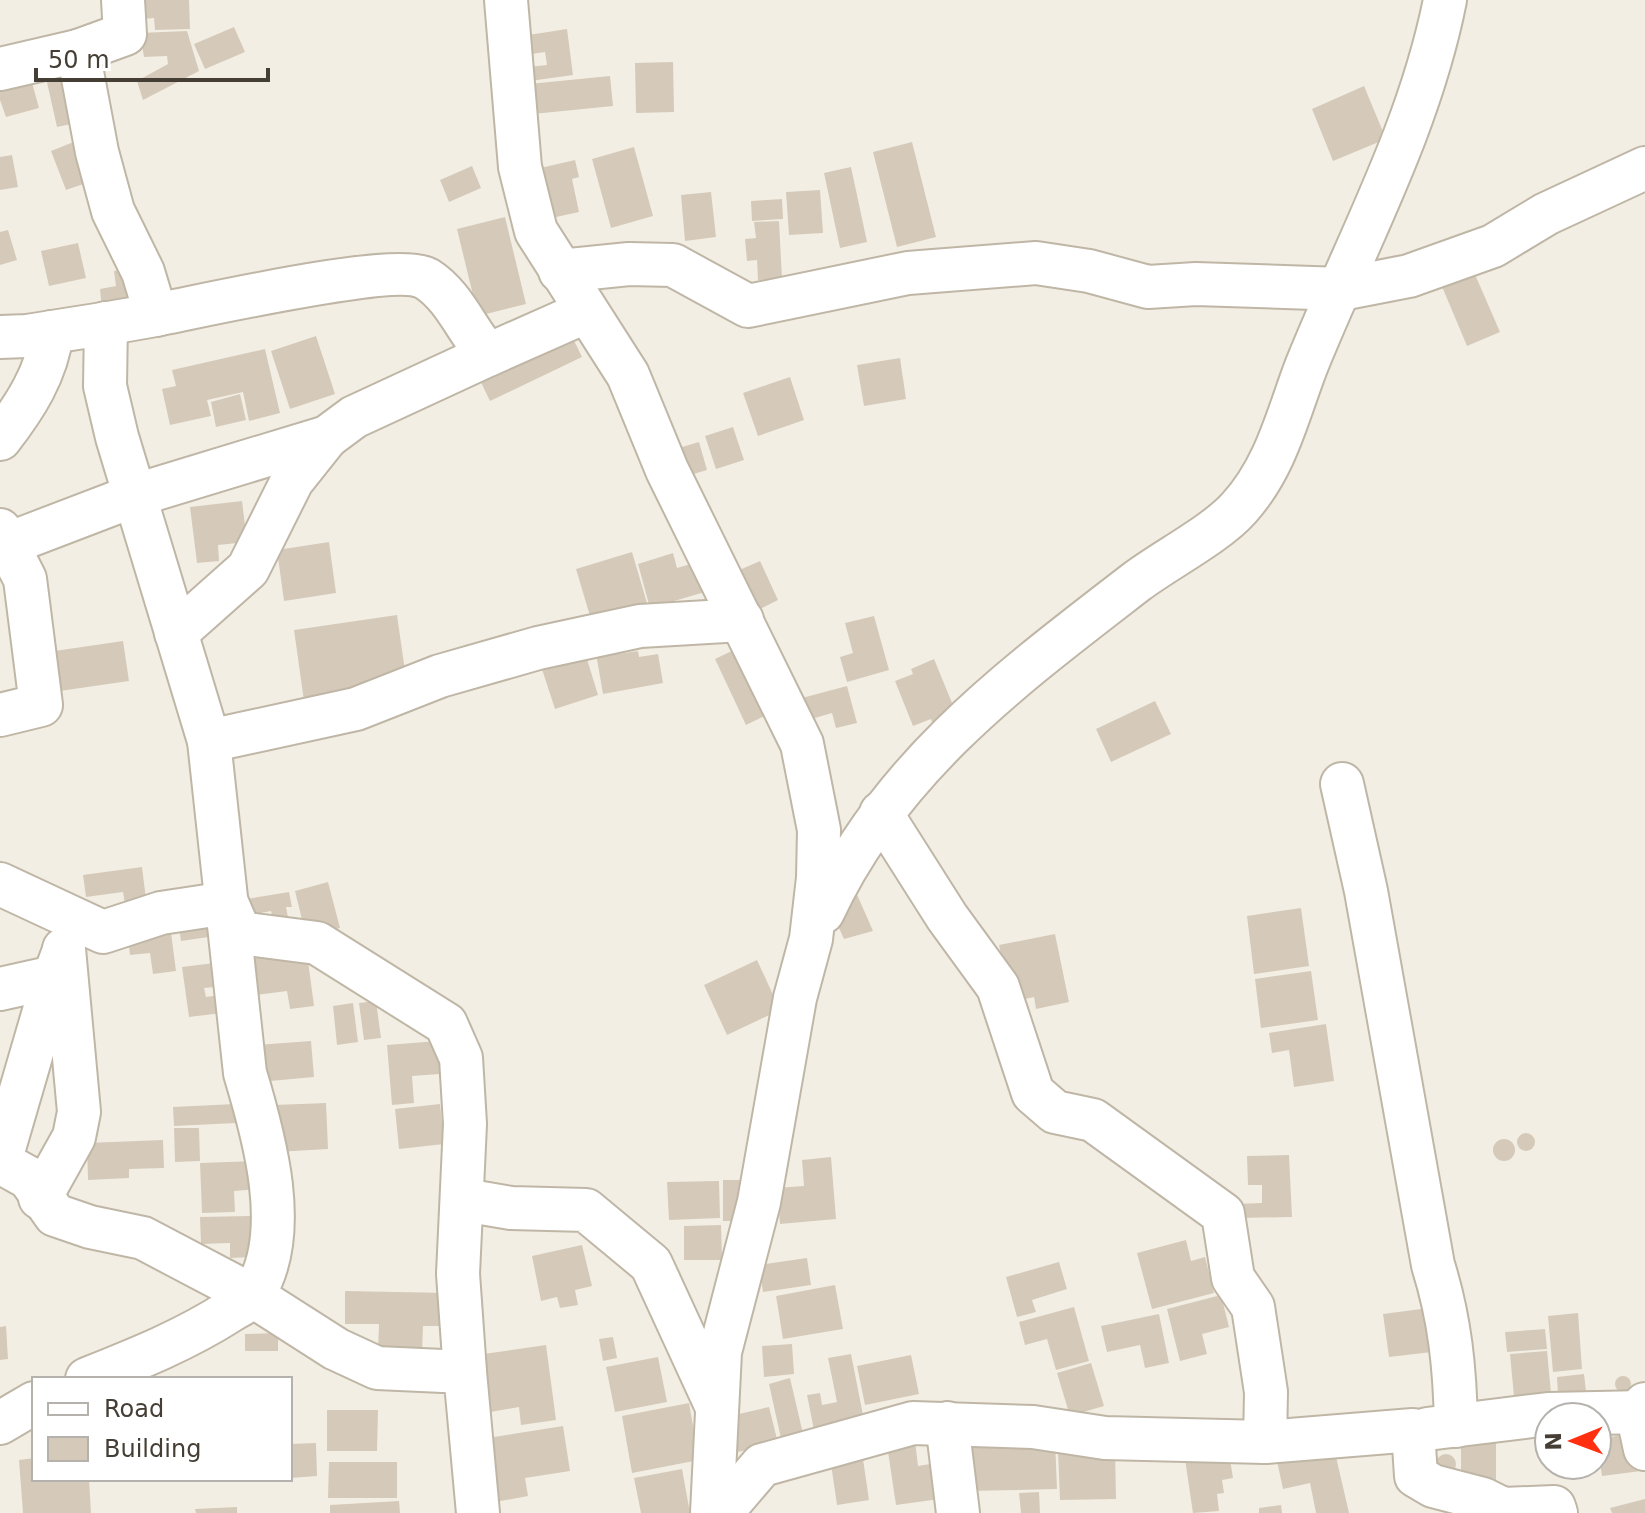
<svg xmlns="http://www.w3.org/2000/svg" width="1645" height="1513" viewBox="0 0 1645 1513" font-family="'DejaVu Sans',sans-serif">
  <rect width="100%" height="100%" fill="#f3eee4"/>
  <!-- building -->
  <g fill="#d5cab9">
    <path d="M142,0h47l1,29 -35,1 -1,-12 -11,1z"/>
    <path d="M234,27l11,25 -40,17 -11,-25z"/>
    <path d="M567,29l6,46 -43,6 -2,-14 19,-2 -2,-13 -20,3 -3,-19z"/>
    <path d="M187,31l12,40 -56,29 -6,-19 31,-17 -1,-8 -23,1 -4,-24z"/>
    <path d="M673,62l1,50 -38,1 -1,-50z"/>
    <path d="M72,63l13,58 -28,6 -13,-58z"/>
    <path d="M28,68l11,40 -33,9 -6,-17v-24z"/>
    <path d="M610,76l3,30 -80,8 -4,-30z"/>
    <path d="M1364,86l22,53 -53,22 -21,-52z"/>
    <path d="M76,141l16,40 -26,9 -15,-39z"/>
    <path d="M912,142l24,95 -39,10 -24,-95z"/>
    <path d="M634,147l19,69 -42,12 -19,-69z"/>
    <path d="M12,155l6,32 -18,3v-33z"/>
    <path d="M575,160l4,17 -7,2 7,33 -32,7 -11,-50z"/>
    <path d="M472,166l9,22 -32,14 -9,-22z"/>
    <path d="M851,167l16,75 -27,6 -16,-75z"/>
    <path d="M820,190l3,43 -34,2 -3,-43z"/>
    <path d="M711,192l5,45 -31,4 -4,-46z"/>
    <path d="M782,199l1,20 -31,2 -1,-20z"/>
    <path d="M505,217l21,87 -48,12 -21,-87z"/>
    <path d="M779,221l3,58 -24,1 -1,-20 -10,1 -2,-22 11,-1 -2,-16z"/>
    <path d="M8,230l9,30 -17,5v-33z"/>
    <path d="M78,243l8,35 -37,8 -8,-35z"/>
    <path d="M1470,263l30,69 -33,14 -29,-69z"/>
    <path d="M133,268l9,36 -40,5 -2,-20 16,-3 -2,-15z"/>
    <path d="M569,330l13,27 -92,44 -13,-27z"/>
    <path d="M316,336l19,58 -45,15 -19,-58z"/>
    <path d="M265,349l15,64 -31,8 -6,-29 -36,8 4,16 -41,9 -8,-36 14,-3 -4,-16z"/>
    <path d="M900,358l6,41 -42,7 -7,-41z"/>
    <path d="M790,377l14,43 -46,16 -15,-43z"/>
    <path d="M240,394l6,26 -30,7 -5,-25z"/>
    <path d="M733,427l11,33 -28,9 -11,-33z"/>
    <path d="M699,442l8,28 -27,8 -8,-28z"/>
    <path d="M242,501l5,41 -29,3 1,16 -22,2 -7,-56z"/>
    <path d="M329,542l7,51 -52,8 -7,-51z"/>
    <path d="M632,552l17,58 -56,16 -17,-57z"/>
    <path d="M673,553l4,15 20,-6 8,30 -55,16 -12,-44z"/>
    <path d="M760,561l18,39 -24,12 -19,-40z"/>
    <path d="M397,615l10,70 -103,16 -10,-71z"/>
    <path d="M874,616l15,54 -42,12 -7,-25 13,-4 -8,-30z"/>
    <path d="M615,638l3,16 20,-3 1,6 19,-3 5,29 -60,11 -9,-52z"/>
    <path d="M123,641l6,40 -83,12 -5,-40z"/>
    <path d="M582,643l16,52 -43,14 -17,-52z"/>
    <path d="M740,647l31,66 -25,12 -31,-66z"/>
    <path d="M934,659l23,56 -24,10 -2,-6 -18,7 -18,-45 18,-7 -2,-5z"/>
    <path d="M847,686l10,37 -21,5 -4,-15 -24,7 -6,-22z"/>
    <path d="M1155,701l16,33 -60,28 -15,-33z"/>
    <path d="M142,867l5,40 -21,3 -3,-18 -37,5 -3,-22z"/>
    <path d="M328,882l12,46 -34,8 -11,-45z"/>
    <path d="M855,890l18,41 -29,8 -14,-31z"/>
    <path d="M289,892l3,15h-6l2,10 -15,2 -2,-8 -21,4 -3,-16z"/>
    <path d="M1301,908l8,58 -55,8 -7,-58z"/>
    <path d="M219,915l3,20 -41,6 -3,-21z"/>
    <path d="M170,925l6,46 -23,3 -3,-21 -20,2 -3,-25z"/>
    <path d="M1055,934l14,68 -33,7 -2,-12 -23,5 -12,-57z"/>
    <path d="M306,946l8,60 -24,3 -3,-18 -31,4 -6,-41z"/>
    <path d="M757,960l23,50 -53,25 -23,-50z"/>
    <path d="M222,962l3,24 -21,2 2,9 22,-3 2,18 -41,5 -7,-50z"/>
    <path d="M1311,971l7,49 -57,8 -6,-49z"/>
    <path d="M376,1001l5,37 -17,2 -5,-37z"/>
    <path d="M353,1003l5,39 -21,3 -4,-39z"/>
    <path d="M1326,1024l8,57 -40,6 -5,-37 -17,3 -3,-20z"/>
    <path d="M311,1041l3,36 -55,5 -2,-37z"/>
    <path d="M438,1041l2,33 -28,2 2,27 -22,2 -5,-60z"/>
    <path d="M326,1103l2,46 -51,3 -3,-47z"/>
    <path d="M235,1104l1,19 -62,3 -1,-19z"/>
    <path d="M440,1104l4,40 -45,5 -4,-40z"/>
    <path d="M174,1128h25l1,33 -25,1z"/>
    <circle cx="1526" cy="1142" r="9"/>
    <circle cx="1504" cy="1150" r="11"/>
    <path d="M163,1140l1,28 -35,1v9l-41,2 -1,-37z"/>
    <path d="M1289,1155l3,62 -56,1v-14l26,-1v-18h-14l-1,-29z"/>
    <path d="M831,1157l5,62 -56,5 -3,-36 27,-2 -2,-26z"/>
    <path d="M257,1161l1,28 -24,2 1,21 -33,1 -2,-50z"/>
    <rect x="723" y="1180" width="17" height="41"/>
    <path d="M719,1181l1,37 -51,2 -2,-38z"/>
    <path d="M250,1216l2,41 -22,1v-15l-29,1 -1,-27z"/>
    <path d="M721,1225l1,35h-38v-34z"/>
    <path d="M1186,1240l5,21 14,-4 9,36 -62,16 -15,-56z"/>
    <path d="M582,1245l10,41 -17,4 3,15 -18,3 -3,-11 -16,4 -9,-45z"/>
    <path d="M807,1258l4,27 -48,7 -4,-27z"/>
    <path d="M1059,1262l8,27 -35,11 4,12 -19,5 -11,-40z"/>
    <path d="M835,1285l8,44 -60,10 -7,-43z"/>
    <path d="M345,1291l104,2v33h-26l-1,26 -44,-1 1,-27h-34z"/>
    <path d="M1221,1295l8,32 -27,7 5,20 -27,7 -13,-52z"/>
    <path d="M1444,1306l5,44 -60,7 -6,-43z"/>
    <path d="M1074,1307l15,54 -33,9 -9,-31 -22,6 -6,-23z"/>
    <path d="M1578,1313l4,56 -29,3 -5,-56z"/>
    <path d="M1159,1314l10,49 -24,5 -5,-23 -33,7 -6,-26z"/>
    <path d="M6,1326l2,33 -8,1v-33z"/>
    <path d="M1545,1329l2,20 -40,3 -2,-20z"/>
    <path d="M278,1333v18h-33v-17z"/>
    <path d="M613,1337l4,21 -14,3 -4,-22z"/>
    <path d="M792,1344l2,30 -30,3 -2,-31z"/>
    <path d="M546,1345l10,75 -35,5 -2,-18 -34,6 -8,-58z"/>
    <path d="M1547,1351l4,42 -37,4 -4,-43z"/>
    <path d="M851,1354l14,71 -50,10 -8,-40 13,-2 2,12 15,-3 -9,-44z"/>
    <path d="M911,1355l8,39 -54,11 -8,-39z"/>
    <path d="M658,1357l9,45 -52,10 -9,-45z"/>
    <path d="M1091,1363l13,43 -34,10 -13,-43z"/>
    <path d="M1584,1374l2,17 -28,3 -1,-17z"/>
    <circle cx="1623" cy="1384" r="8"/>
    <path d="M790,1378l14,60 -22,5 -13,-59z"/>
    <path d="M689,1403l10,57 -67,13 -10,-57z"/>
    <path d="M769,1407l9,36 -40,9 -8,-36z"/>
    <path d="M327,1410h51l-1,41h-50z"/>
    <path d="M563,1426l7,45 -45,7 3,18 -38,7 -9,-64z"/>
    <path d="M1635,1433l6,38 -39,5 -5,-37z"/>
    <path d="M1461,1435l35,1v46h-35z"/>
    <path d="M1055,1439l2,50 -89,2 -2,-49z"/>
    <path d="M915,1441l3,25 31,-5 5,36 -58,8 -9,-60z"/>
    <path d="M316,1443l1,33 -27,2v-34z"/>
    <path d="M1334,1448l15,65h-33l-6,-30 -27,6 -6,-28z"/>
    <path d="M1115,1449l1,50 -56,1 -2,-49z"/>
    <path d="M1229,1453l4,25 -11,2 2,13 -7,1 2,17 -26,2 -8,-54z"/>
    <circle cx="1446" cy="1464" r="10"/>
    <path d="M34,1458v21h55l2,34h-68l-4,-53z"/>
    <path d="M863,1459l6,41 -32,5 -6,-41z"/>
    <path d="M329,1462h68v36h-69z"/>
    <path d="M682,1469l8,44h-49l-7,-35z"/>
    <path d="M1039,1492l1,21h-19l-2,-20z"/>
    <path d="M1645,1499v14h-33l-2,-5z"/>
    <path d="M399,1501l1,12h-70v-8z"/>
    <path d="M1281,1505l1,8h-23v-5z"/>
    <path d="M237,1507v6h-41l-1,-4z"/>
  </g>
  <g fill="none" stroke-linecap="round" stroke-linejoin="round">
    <defs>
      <g id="minor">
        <path d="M506,0l14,167 16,64 92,144 39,95 135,274 17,86 -1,48 -7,61 -16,59 -36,204 -39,150 -8,161"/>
        <path d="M78,51l47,-17 -2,-34"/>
        <path d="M0,69l78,-18 19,101 16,59 30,61 13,43"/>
        <path d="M560,271l69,-7 44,1 75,41 160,-33 128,-10 53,8 59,16 48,-3 146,5 67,-13 84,-30 53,-32 99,-46"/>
        <path d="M0,337l27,-1c43,-7 85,-13 128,-21 43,-8 242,-54 272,-36 27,17 40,52 61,76l97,-43"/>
        <path d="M0,439c25,-32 47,-66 52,-107"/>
        <path d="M0,530l25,49 16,126 -41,10"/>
        <path d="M0,547l136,-52 191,-58 27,-20 134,-62"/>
        <path d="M176,633l72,-64 44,-88 35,-44"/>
        <path d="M209,741l147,-32 84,-33 98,-28 102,-22 102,-6"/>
        <path d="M1342,784l24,107 67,374c17,54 22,104 23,161"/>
        <path d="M881,813l66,104 51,70 35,106 22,19 38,8 130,94 10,64 20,29 13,85 -1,50"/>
        <path d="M0,884l103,48 58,-19 66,-10 13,30 77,10 129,81 15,34 4,66 -7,150 7,98"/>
        <path d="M823,912c67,-145 190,-235 313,-330 29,-22 80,-48 103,-74 37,-41 48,-91 67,-141 49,-122 113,-236 139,-367"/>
        <path d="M0,989l54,-12 9,-24"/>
        <path d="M0,1162l29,16 26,37 35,12 53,11 110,58 83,53 41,19 88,4 13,141"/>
        <path d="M0,1162l54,-185"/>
        <path d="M40,1198l34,-61 5,-25 -15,-163"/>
        <path d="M464,1200l47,8 75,2 65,54 64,139"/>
        <path d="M87,1379c50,-20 98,-39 143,-68 8,-5 20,-10 24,-18 38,-59 10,-157 -9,-220l-36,-332 -92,-304 -12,-51 1,-63"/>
        <path d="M1645,1404l-8,8 8,37"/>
        <path d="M0,1423l34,-20"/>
        <path d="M947,1423l11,90"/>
        <path d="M1427,1429l121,-15 97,-2"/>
        <path d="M721,1513l41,-48 151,-42 120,4 72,11 160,4 148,-12 3,46 17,10 50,13 20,10 51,-2 2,6"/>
      </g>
    </defs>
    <!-- minor casing -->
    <use href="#minor" stroke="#bfb6a6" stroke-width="46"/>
    <!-- minor -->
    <use href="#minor" stroke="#fff" stroke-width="42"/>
  </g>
  <!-- legend -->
  <rect x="32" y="1377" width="260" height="104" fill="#ffffff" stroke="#b5b2ae" stroke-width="2"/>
  <rect x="48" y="1403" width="40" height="12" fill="#ffffff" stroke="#b5b2ae" stroke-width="2"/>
  <text x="104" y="1417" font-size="24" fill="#453e34">Road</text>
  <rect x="48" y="1437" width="40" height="24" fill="#d5cab9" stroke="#b5b2ae" stroke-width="2"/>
  <text x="104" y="1457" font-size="24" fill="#453e34">Building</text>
  <!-- north arrow -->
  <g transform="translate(1573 1441) rotate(269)"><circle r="38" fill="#ffffff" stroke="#b5b2ae" stroke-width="2"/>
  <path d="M0-6L14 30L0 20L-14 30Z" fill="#ff2f0f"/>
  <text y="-12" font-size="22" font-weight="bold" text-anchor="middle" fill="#453e34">N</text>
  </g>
  <!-- scale -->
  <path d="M36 68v12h232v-12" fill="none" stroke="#453e34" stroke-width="4"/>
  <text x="48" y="68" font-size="24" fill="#453e34" stroke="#ffffff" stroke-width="6" paint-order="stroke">50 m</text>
</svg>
